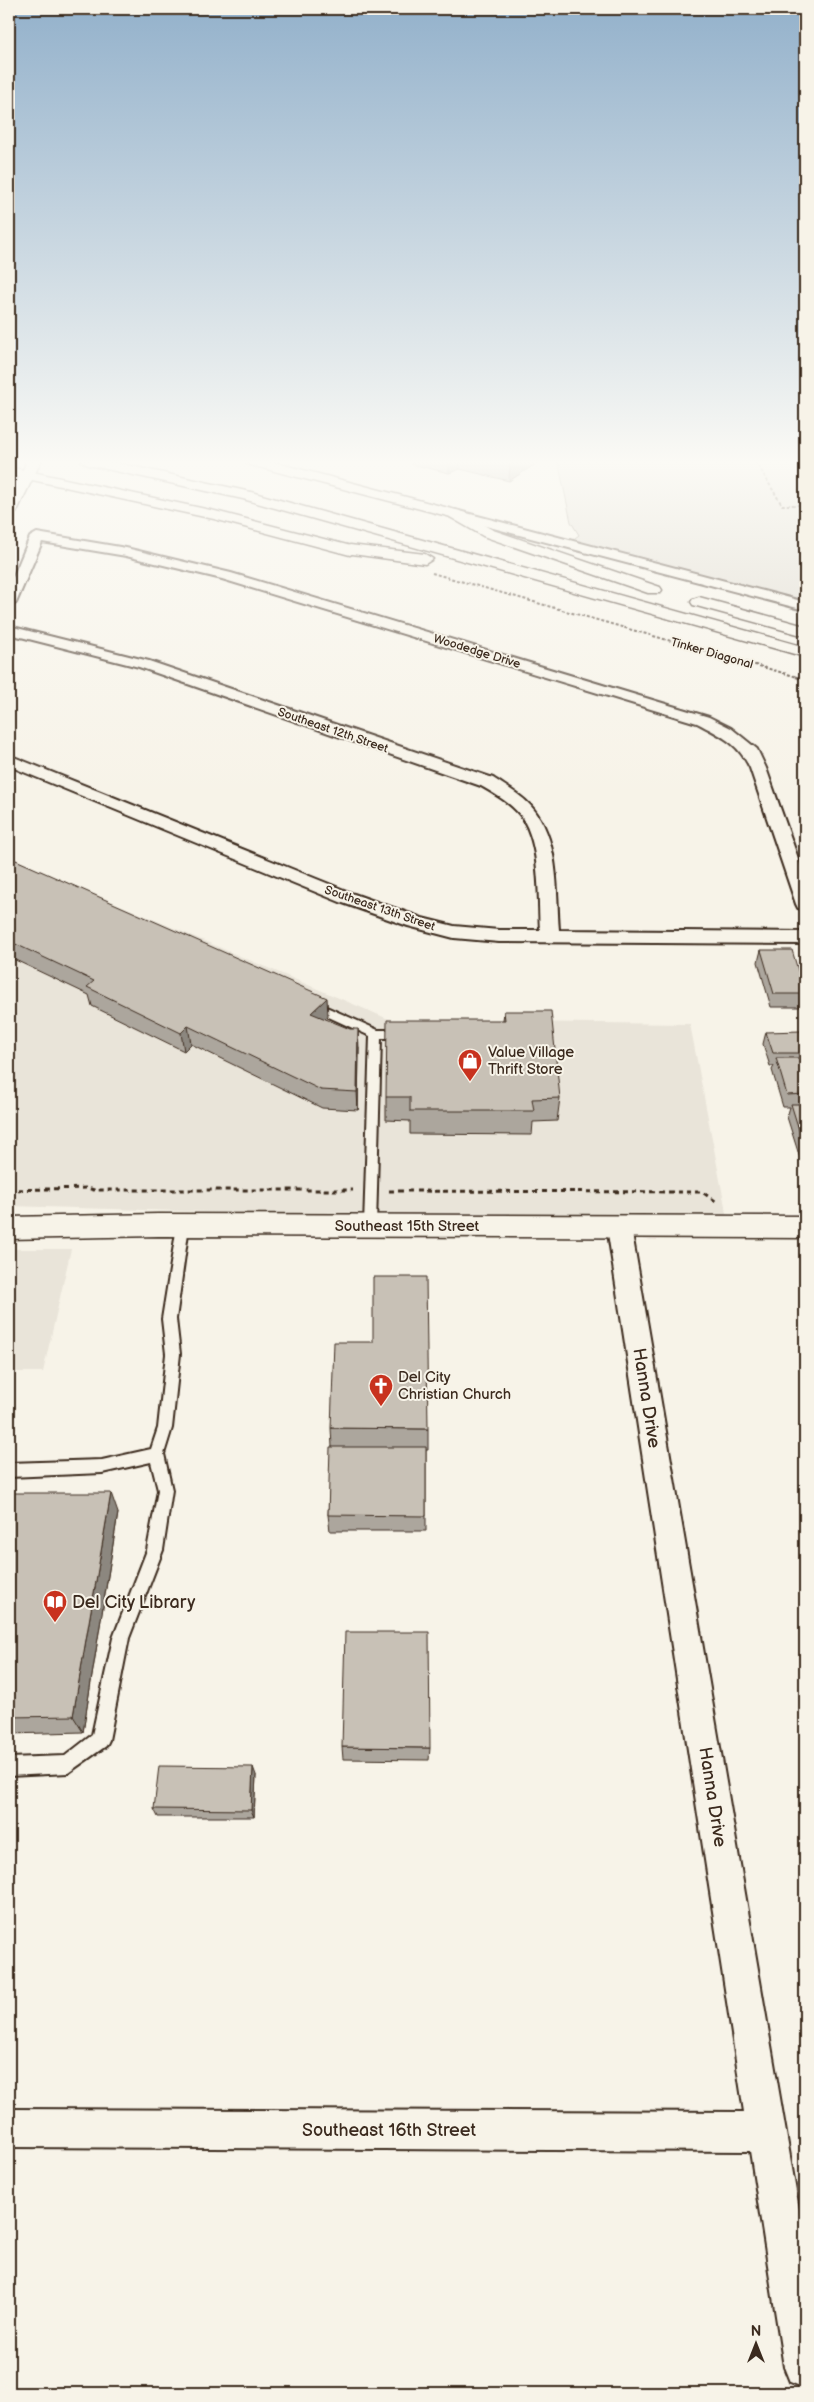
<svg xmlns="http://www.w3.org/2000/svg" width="814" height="2402" viewBox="0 0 814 2402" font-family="'Balsamiq Sans',sans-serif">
  <rect width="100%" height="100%" fill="#f7f3e8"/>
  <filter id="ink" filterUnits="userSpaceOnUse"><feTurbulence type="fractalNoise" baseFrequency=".02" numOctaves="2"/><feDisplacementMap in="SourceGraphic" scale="10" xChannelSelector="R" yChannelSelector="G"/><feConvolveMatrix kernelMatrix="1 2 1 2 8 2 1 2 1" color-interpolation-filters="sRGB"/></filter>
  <g filter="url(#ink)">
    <!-- built -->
    <g fill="#e9e4d9">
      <path d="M9,858l384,163 297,3 39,203 -720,-21z"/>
      <path d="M9,1249h62l-28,123h-34z"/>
    </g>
    <!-- green -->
    <path fill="#dbd6cb" stroke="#8b8074" d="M558,461h247v151l-12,-3 9,-7 -231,-61 8,-6 -8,-13z"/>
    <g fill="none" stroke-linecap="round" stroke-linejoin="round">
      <defs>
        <g id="service">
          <path d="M313,1001l65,29h26l6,4 -6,4h-23l-5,188 -2,3h-8l-2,-3 6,-190 -61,-28 -1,-3z"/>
          <path d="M183,1221l4,2 2,3 -13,93 4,35 -8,74 -8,26 8,36 -9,60 -34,88 -20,102 -3,6 -38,27 -59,3v-18l56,-2 27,-21 21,-97 34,-88 11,-60 -7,-28 -49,11 -93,4v-14l93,-3 49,-11 7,-21 8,-74 -4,-35 15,-93 2,-3z"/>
        </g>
        <g id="minor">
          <path d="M455,510l350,92v8l-354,-93 -2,-3 2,-3z"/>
          <path d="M37,533l89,15 105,25 478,144 22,11 26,21 9,19 39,110v32l-7,-2 -2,-4 -46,-136c-12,-25 -28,-32 -53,-45l-475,-144 -96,-23 -84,-14 -26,61 -7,4v-20l21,-50z"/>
          <path d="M9,626l140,35 344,117c13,9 27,16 37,27 30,32 26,85 29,125l246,2v12l-306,-2 -45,-4 -46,-12 -68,-24 -331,-136v-11l345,139 68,24 32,8 45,4h41c-2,-33 1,-85 -19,-114 -10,-13 -26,-22 -40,-30l-342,-119 -130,-33z"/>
          <path d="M619,1218l9,2 3,7 174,1017v144l-15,-6 -6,-15 -34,-216 -741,-4v-38l735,3 -137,-885 3,-7z"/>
        </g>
        <g id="tertiary">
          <path d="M245,461h24l191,50 2,3 -7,4 -208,-54z"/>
          <path d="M9,467l206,44 140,36 3,3 -8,5 -136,-36 -205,-44z"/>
        </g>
        <g id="secondary">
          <path d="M27,461h14l-25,52 -7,4v-18z"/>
          <path d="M158,1214l647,2v22l-647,-2 -149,3v-22z"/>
        </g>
        <g id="motorway">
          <path d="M81,461h27l143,31 554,155v10l-562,-158 -155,-34z"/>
          <path d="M455,510l38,20 167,57 2,3 -2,3h-12l-165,-57 -33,-19 -2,-3 2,-3z"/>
          <path d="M350,545l75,9 8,5 -8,5 -80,-11 -3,-3z"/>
          <path d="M699,597l106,29v10l-112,-31 -2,-3 2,-3z"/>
        </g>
      </defs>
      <!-- service casing -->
      <use href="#service" stroke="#3b2a1e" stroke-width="4"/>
      <!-- minor casing -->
      <use href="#minor" stroke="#3b2a1e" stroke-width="4"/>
      <!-- tertiary casing -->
      <use href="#tertiary" stroke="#3b2a1e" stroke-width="3"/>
      <!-- secondary casing -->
      <use href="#secondary" stroke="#3b2a1e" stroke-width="3"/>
      <!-- motorway casing -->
      <use href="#motorway" stroke="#3b2a1e" stroke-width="3"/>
      <!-- path-far2 -->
      <g stroke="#3b2a1e" stroke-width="2" stroke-dasharray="3 2" stroke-linecap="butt">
        <path d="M756,462l26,43h23"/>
        <path d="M432,573l369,105"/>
      </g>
      <!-- path-far1 -->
      <path stroke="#3b2a1e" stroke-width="2.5" stroke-dasharray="4 2.5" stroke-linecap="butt" d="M796,677l9,2"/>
      <!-- path -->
      <g stroke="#3b2a1e" stroke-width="3" stroke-dasharray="5 4" stroke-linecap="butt">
        <path d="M9,1190l78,-2 7,2h259"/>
        <path d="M389,1191l313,1 15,10"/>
      </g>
      <!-- service -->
      <use href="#service" fill="#f7f3e8" fill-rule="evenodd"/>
      <!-- minor -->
      <use href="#minor" fill="#f7f3e8" fill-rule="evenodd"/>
      <!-- tertiary -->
      <use href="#tertiary" fill="#f7f3e8" fill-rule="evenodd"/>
      <!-- secondary -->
      <use href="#secondary" fill="#f7f3e8" fill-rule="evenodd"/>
      <!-- motorway -->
      <use href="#motorway" fill="#f7f3e8" fill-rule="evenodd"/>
    </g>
    <!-- wall -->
    <g fill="#aca69d" stroke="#3b2a1e">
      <path d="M411,461h129l-31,20 -49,-12 -11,4 -38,-9z"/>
      <path d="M9,857l319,159 -3,3 34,29 -1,62 -36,-2 -131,-64 -7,7 -92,-45 -3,-11 -80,-38z"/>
      <path d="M761,950l44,43v3l-3,11h-31l-13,-45z"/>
      <path d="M504,1011l56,87 -3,23 -24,1 -1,13 -122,-1v-13l-24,-1v-23l117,-77z"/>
      <path d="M766,1032l39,13v113h-5l-13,-41 3,-10h-7l-11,-37 2,-4h-4l-7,-22z"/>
      <path d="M331,1428l97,1v21h-2v81h-96l-2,-16 4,-68z"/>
      <path d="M9,1493l109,20 -35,219 -74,2z"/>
      <path d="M342,1747l88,1 -1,12 -86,-1z"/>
      <path d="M256,1775l-2,42h-96l-4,-8z"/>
    </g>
    <!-- shaded-wall -->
    <g fill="#8c877f" stroke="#3b2a1e">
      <path d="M449,461h11v8l-11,4z"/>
      <path d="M512,461h28l-31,20 1,-19z"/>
      <path d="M327,998l1,18 -16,15 -1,-18z"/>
      <path d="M188,1026l3,18 -7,7 -3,-18z"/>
      <path d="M358,1029l1,19 -1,62 -1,-18z"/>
      <path d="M111,1493l7,20 -35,219 -10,-16z"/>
      <path d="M253,1767l3,8 -2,42 -3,-7z"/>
    </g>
    <!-- building -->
    <g fill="#c8c1b6" stroke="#3b2a1e">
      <path d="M9,857l318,141 -16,15 39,16h8l-1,63 -36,-2 -133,-64 -7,7 -94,-46 7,-6 -85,-40z"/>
      <path d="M761,950h31l13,44h-31z"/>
      <path d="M504,1011h47l9,87 -28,1 2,12h-124v-14h-24l1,-77h118z"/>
      <path d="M801,1031l4,14v8h-32l-7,-21z"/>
      <path d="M776,1058h29v36l-18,1z"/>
      <path d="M791,1104h14v42h-1z"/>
      <path d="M373,1277h53l2,152 -97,-1 3,-86h39z"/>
      <path d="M330,1447h96v69l-98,-1z"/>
      <path d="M9,1493h102l-38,223 -64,1z"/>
      <path d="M345,1632h84l1,116 -88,-1z"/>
      <path d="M159,1766l94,1 -2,43 -97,-1z"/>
    </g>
  </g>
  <!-- sky -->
  <linearGradient id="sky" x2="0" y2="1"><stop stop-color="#93b1cb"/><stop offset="0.58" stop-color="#fbfaf5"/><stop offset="1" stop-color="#fbfaf5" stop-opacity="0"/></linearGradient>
  <rect width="814" height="797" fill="url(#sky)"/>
  <!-- icons -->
  <defs>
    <symbol id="shop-pin" viewBox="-11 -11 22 30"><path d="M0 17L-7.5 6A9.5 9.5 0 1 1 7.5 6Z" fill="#c8321e" stroke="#f7f3e8"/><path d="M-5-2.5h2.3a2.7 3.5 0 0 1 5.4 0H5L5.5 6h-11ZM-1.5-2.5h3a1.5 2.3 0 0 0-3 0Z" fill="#fff"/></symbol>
    <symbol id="church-pin" viewBox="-11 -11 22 30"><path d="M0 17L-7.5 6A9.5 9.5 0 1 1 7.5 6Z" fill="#c8321e" stroke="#f7f3e8"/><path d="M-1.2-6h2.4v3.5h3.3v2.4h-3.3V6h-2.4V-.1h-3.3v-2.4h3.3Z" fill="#fff"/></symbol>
    <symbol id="library-pin" viewBox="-11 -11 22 30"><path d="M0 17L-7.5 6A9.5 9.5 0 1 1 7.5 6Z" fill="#c8321e" stroke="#f7f3e8"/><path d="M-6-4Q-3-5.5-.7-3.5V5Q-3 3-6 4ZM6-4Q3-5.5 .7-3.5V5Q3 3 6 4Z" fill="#fff"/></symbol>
  </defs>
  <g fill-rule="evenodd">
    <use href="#shop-pin" x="456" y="1047" width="28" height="38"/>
    <use href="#church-pin" x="367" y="1372" width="28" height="38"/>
    <use href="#library-pin" x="41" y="1588" width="28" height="38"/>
  </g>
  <g text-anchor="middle" stroke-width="4" stroke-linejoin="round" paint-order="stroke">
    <!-- far-street labels -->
    <g font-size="12" fill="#3b2a1e" stroke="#f7f3e8">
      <text transform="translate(477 651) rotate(17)" y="4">Woodedge Drive</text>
      <text transform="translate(712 653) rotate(16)" y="4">Tinker Diagonal</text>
      <text transform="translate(333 730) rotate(19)" y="4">Southeast 12th Street</text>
      <text transform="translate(380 908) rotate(19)" y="4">Southeast 13th Street</text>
    </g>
    <!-- poi labels -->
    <g font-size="15" fill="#3b2a1e" stroke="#f7f3e8" text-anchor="start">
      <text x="488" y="1057">Value Village<tspan x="488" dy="17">Thrift Store</tspan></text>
      <text x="398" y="1382">Del City<tspan x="398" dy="17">Christian Church</tspan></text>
    </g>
    <!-- street labels -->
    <g font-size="15" fill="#3b2a1e" stroke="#f7f3e8">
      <text x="407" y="1231">Southeast 15th Street</text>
    </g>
    <!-- near-street labels -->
    <g font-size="18" fill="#3b2a1e" stroke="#f7f3e8">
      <text transform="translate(647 1398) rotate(81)" y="6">Hanna Drive</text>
      <text transform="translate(713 1797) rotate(81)" y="6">Hanna Drive</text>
      <text x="389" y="2136">Southeast 16th Street</text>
    </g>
    <!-- near-poi labels -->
    <g font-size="18" fill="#3b2a1e" stroke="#f7f3e8" text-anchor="start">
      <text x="72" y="1608">Del City Library</text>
    </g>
  </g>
  <!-- margin -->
  <rect width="814" height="2402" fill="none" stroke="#f7f3e8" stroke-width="30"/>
  <rect x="15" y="15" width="784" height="2372" fill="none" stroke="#3b2a1e" stroke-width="2" filter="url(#ink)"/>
  <!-- north arrow -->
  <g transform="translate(756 2344)" stroke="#f7f3e8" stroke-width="4" paint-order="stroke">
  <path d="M0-4L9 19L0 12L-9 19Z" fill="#3b2a1e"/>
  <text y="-8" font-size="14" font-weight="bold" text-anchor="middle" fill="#3b2a1e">N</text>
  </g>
</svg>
